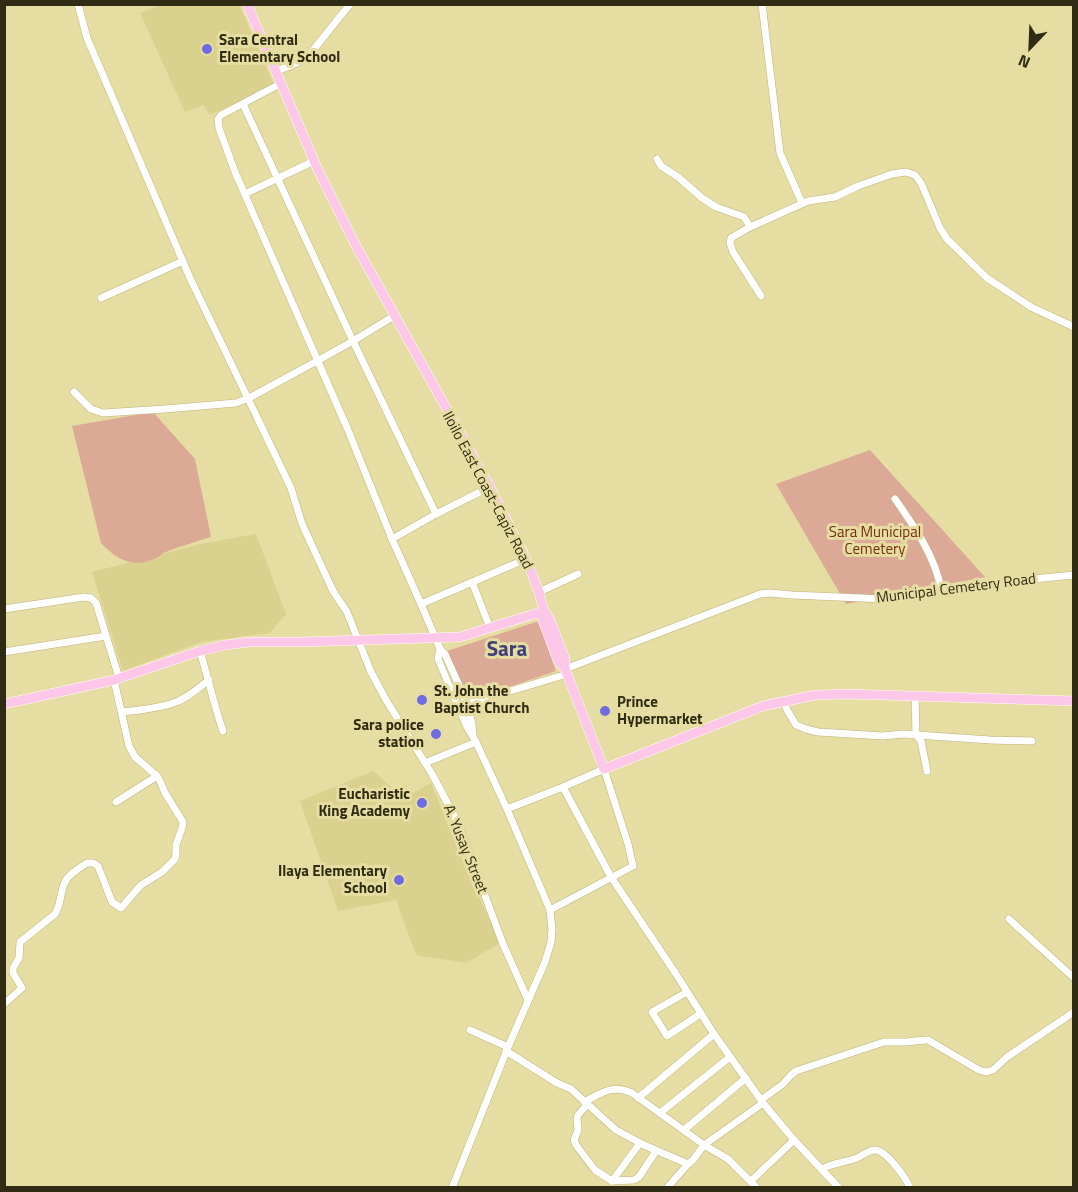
<svg xmlns="http://www.w3.org/2000/svg" width="1078" height="1192" viewBox="0 0 1078 1192" font-family="'Titillium Web',sans-serif">
  <rect width="100%" height="100%" fill="#e5dda1"/>
  <!-- built -->
  <g fill="#dbd18e">
    <path d="M160,5h79l35,80 -64,30 -7,-10 -18,7 -45,-99z"/>
    <path d="M256,534l30,80 -16,19 -69,9 -78,29 -31,-99 109,-28z"/>
    <path d="M373,771l31,27 27,-15 31,77 38,83 -34,20 -50,-8 -20,-55 -58,11 -38,-110z"/>
  </g>
  <!-- green -->
  <g fill="#dca997">
    <path d="M153,412l42,47 16,78c-15,5 -31,9 -45,15 -4,1 -7,5 -12,7 -21,10 -38,0 -53,-16l-29,-117z"/>
    <path d="M870,450l115,127 -139,27 -70,-120z"/>
    <path d="M539,621l17,50 -89,30 -20,-50z"/>
  </g>
  <g fill="none" stroke-linecap="round" stroke-linejoin="round">
    <defs>
      <g id="minor">
        <path d="M78,4l9,34 103,240 101,210 11,36 31,67 14,21 24,60 15,28 46,74 26,49 45,121 25,56"/>
        <path d="M762,4l18,149 22,50"/>
        <path d="M275,72l31,-13 44,-55"/>
        <path d="M280,84l-59,31 -3,4 1,9 16,44 113,258 44,109 29,65 19,45 5,5c10,24 28,56 28,82"/>
        <path d="M243,104l110,237 83,173"/>
        <path d="M657,159l4,7 17,11 24,21 14,9 28,10 6,10"/>
        <path d="M245,194l69,-33"/>
        <path d="M761,296l-28,-44 -3,-9 1,-5 19,-11 58,-26 27,-4 23,-11 34,-12 14,-2 9,3 6,8 19,45 7,11 40,39 44,29 43,20"/>
        <path d="M101,298l82,-37"/>
        <path d="M74,392l17,17 12,4 62,-4 71,-6 13,-5 68,-37 36,-20 41,-25"/>
        <path d="M895,499c19,27 40,57 46,90"/>
        <path d="M392,539l44,-25 54,-27"/>
        <path d="M472,582l18,46"/>
        <path d="M539,592l39,-18"/>
        <path d="M421,604l105,-45"/>
        <path d="M4,609l80,-12 7,1 5,5 23,75"/>
        <path d="M440,649l-2,10 29,68 9,15 31,67 43,101 2,19 -1,13 -6,20 -37,85 -56,141"/>
        <path d="M200,651c8,27 14,54 23,80"/>
        <path d="M4,652l102,-16"/>
        <path d="M565,669l195,-75 10,-1 22,2 92,4 24,-3 33,-7 32,-4 101,-10"/>
        <path d="M915,696l1,39 5,6 6,30"/>
        <path d="M784,701l3,9 9,15 10,4 12,3 65,4 19,-2 88,6 42,1"/>
        <path d="M463,705l104,-31"/>
        <path d="M122,712c17,-2 35,-3 51,-9 14,-4 25,-15 36,-23"/>
        <path d="M425,763l51,-21"/>
        <path d="M563,787l48,90 65,97 38,60 49,69 31,37 45,48"/>
        <path d="M116,802l41,-26"/>
        <path d="M507,809l56,-22 41,-18 24,75 5,22 -83,44"/>
        <path d="M1009,919l65,59"/>
        <path d="M687,992l-35,20 15,24 33,-22"/>
        <path d="M4,1004l18,-16 -9,-15v-5l6,-10 1,-16 35,-28c6,-9 5,-22 10,-32 4,-8 14,-14 22,-19h6l5,3 14,36 9,6 20,-23 21,-13 13,-13 1,-5v-9l6,-17 1,-6 -18,-29 -5,-12 -3,-5 -22,-19 -6,-11 -15,-66"/>
        <path d="M470,1030l38,17"/>
        <path d="M506,1051l51,32 14,6 45,41 28,15 44,19 5,-4 11,-15 59,-42"/>
        <path d="M638,1098l76,-64"/>
        <path d="M761,1100l22,-16 7,-8 6,-5 88,-29h22l19,-2h3l51,30 7,2 7,-2 14,-13 67,-45"/>
        <path d="M584,1102c18,-9 27,-18 48,-9l72,52 24,14 29,29"/>
        <path d="M587,1105l-9,10 -1,4 1,11 -4,10 2,5 19,25 17,11 22,-1 5,-3 17,-26"/>
        <path d="M660,1113l70,-56"/>
        <path d="M684,1130l62,-52"/>
        <path d="M822,1169c10,-6 20,-6 32,-10 7,-2 14,-9 21,-9 11,0 31,28 35,38"/>
        <path d="M612,1181l28,-38"/>
        <path d="M751,1181l43,-41"/>
        <path d="M667,1188l21,-24"/>
      </g>
      <g id="major">
        <path d="M247,4l71,166 37,74 135,243 36,72 13,33 5,19 6,9 15,39v10"/>
        <path d="M540,613l18,48 7,8 39,100 159,-63 52,-11 32,-1 227,7"/>
        <path d="M4,704l110,-24 86,-29 25,-6 24,-3h52l159,-5 84,-26"/>
      </g>
    </defs>
    <!-- minor casing -->
    <use href="#minor" stroke="#bdb57b" stroke-width="8"/>
    <!-- major casing -->
    <use href="#major" stroke="#fff" stroke-width="10"/>
    <!-- minor -->
    <use href="#minor" stroke="#fff" stroke-width="7"/>
    <!-- major -->
    <use href="#major" stroke="#fcc7e9" stroke-width="9"/>
  </g>
  <!-- markers -->
  <g fill="#6f6ae5" stroke="#e5dda1" stroke-width="2">
    <circle cx="207" cy="49" r="6"/>
    <circle cx="422" cy="700" r="6"/>
    <circle cx="605" cy="711" r="6"/>
    <circle cx="436" cy="734" r="6"/>
    <circle cx="422" cy="803" r="6"/>
    <circle cx="399" cy="880" r="6"/>
  </g>
  <g text-anchor="middle" stroke-width="6" stroke-linejoin="round" paint-order="stroke">
    <!-- poi labels -->
    <g font-size="15" font-weight="bold" fill="#2f2b14" stroke="#e5dda1" text-anchor="start">
      <text x="219" y="45">Sara Central<tspan x="219" dy="17">Elementary School</tspan></text>
      <text x="434" y="696">St. John the<tspan x="434" dy="17">Baptist Church</tspan></text>
      <text x="617" y="707">Prince<tspan x="617" dy="17">Hypermarket</tspan></text>
      <text x="424" y="730" text-anchor="end">Sara police<tspan x="424" dy="17">station</tspan></text>
      <text x="410" y="799" text-anchor="end">Eucharistic<tspan x="410" dy="17">King Academy</tspan></text>
      <text x="387" y="876" text-anchor="end">Ilaya Elementary<tspan x="387" dy="17">School</tspan></text>
    </g>
    <!-- street labels -->
    <g font-size="15" fill="#2f2b14" stroke="#e5dda1">
      <text transform="translate(488 490) rotate(62)" y="5">Iloilo East Coast-Capiz Road</text>
      <text transform="translate(956 588) rotate(-7)" y="5">Municipal Cemetery Road</text>
      <text transform="translate(466 849) rotate(68)" y="5">A. Yusay Street</text>
    </g>
    <!-- park labels -->
    <g font-size="15" fill="#762e0e" stroke="#e5dda1">
      <text x="875" y="537">Sara Municipal<tspan x="875" dy="17">Cemetery</tspan></text>
    </g>
    <!-- district labels -->
    <g font-size="21" font-weight="bold" fill="#3f3f7b" stroke="#e5dda1">
      <text x="507" y="656">Sara</text>
    </g>
  </g>
  <!-- border -->
  <rect width="1078" height="1192" fill="none" stroke="#2f2b14" stroke-width="12"/>
  <!-- north arrow -->
  <g transform="translate(1030 48) rotate(203)" stroke="#e5dda1" stroke-width="4.5" paint-order="stroke">
  <path d="M0-4.5L10 22L0 15L-10 22Z" fill="#2f2b14"/>
  <text y="-9" font-size="16" font-weight="bold" text-anchor="middle" fill="#2f2b14">N</text>
  </g>
</svg>
